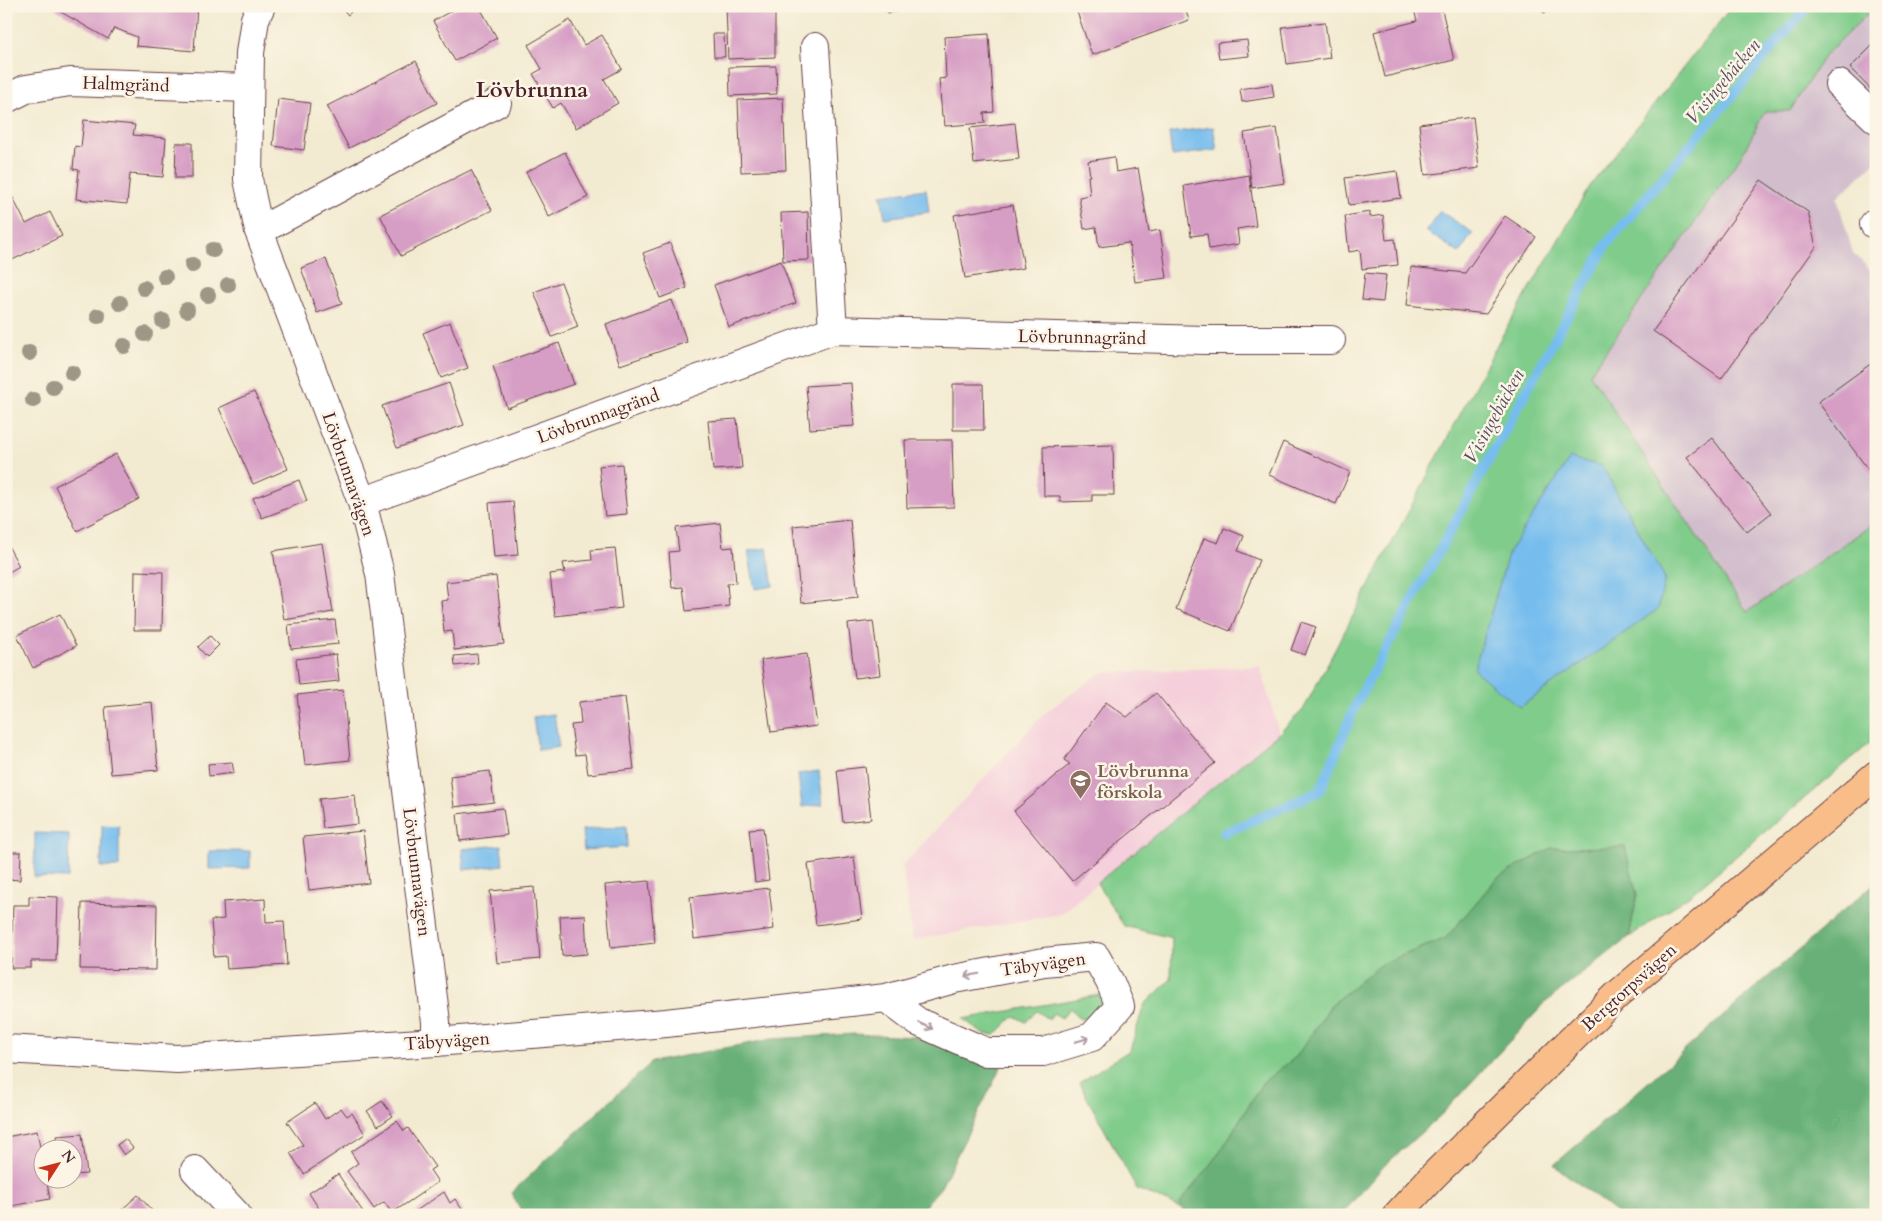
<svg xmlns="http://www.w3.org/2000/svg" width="1882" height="1221" viewBox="0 0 1882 1221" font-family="Cardo,serif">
  <rect width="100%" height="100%" fill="#fcf5e5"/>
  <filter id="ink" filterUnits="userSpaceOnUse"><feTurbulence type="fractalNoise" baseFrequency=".02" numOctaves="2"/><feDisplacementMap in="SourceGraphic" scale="10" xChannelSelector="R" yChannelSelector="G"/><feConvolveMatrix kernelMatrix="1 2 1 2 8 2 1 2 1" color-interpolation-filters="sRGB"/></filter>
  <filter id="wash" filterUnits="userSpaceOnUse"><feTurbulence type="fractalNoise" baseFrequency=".0096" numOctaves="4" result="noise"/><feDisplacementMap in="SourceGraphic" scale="20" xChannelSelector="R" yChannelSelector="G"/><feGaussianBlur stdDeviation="1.12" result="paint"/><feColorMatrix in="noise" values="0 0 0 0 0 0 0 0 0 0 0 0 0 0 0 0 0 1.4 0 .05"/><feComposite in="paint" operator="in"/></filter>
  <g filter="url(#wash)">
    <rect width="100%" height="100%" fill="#f3ebd1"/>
    <!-- built -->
    <path fill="#f5cfdb" d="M1260,666l19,67 -218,181 -148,26 -11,-74 144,-154 55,-39z"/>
    <!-- industrial -->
    <path fill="#d1bdcc" d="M1876,6v155l-39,37 16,55 19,18 4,-2v253l-129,90 -157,-238 153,-221 22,-43 25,1 35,-56z"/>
    <!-- green -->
    <g fill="#80cc8b" stroke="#65765b">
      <path d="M1732,6h144l-51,49 -35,56h-25l-22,42 -153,221 157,238 129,-90v216l-186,157 -61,42 8,-42 -140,-17 -51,60 -65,26 -49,40 -36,53 -33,25 -41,67 -41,59 -44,-19 -58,-106 51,-33 14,-45 27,-26 1,-41 -48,-12 -27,-43 182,-150 24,-23 196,-369 91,-155z"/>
      <path d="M1105,994l-10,22 -15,3 -10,-11 -8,10 -9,-5 -4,7 -12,-9 -11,11 -12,-6 -19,19 -11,-1 -21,-15z"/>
    </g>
    <!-- forest -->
    <g fill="#68b077" stroke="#596851">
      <path d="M1625,847l12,48 -8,42 -83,65 -104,112 -58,52 -43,49h-156l-5,-12 42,-54 41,-67 33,-25 36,-53 49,-40 65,-26 51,-60 54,-30z"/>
      <path d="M1876,882v333h-257l-65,-50z"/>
      <path d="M854,1034l61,3 48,14 38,16 -60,120 -24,28h-393l-13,-22 141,-131 120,-23z"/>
    </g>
    <!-- water -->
    <g fill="#76bdee" stroke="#606e8c">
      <path d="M1213,127l4,23 -45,6 -3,-23z"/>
      <path d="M926,189l3,23 -44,6 -4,-23z"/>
      <path d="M1440,211l33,22 -14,20 -33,-22z"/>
      <path d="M1570,458l32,8 63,112 -7,31 -138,98 -46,-37 35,-118z"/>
      <path d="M767,548l6,38 -18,3 -7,-38z"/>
      <path d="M554,714l5,33 -21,3 -5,-33z"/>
      <path d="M819,771l4,33 -21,3 -4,-33z"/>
      <path d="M102,825l17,1v41h-18z"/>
      <path d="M626,826l1,21 -43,3 -2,-20z"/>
      <path d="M35,833l34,1 -1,44 -34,-1z"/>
      <path d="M501,845l2,20 -39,5 -2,-21z"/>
      <path d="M209,851h41v17l-41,1z"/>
    </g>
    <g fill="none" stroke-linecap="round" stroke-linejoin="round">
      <!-- stream -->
      <path stroke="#76bdee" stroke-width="10" d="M1224,833l96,-42 37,-89 249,-457 202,-239"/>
    </g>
    <g id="blocks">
      <!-- building -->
      <g fill="#d79ec5">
        <path d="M55,6h79l5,3v-3h58l-3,45 -58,-5 1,-9 -23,-9 -6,11 -54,-31z"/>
        <path d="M340,6h17l-9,9z"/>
        <path d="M460,6h19l18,32 -42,23 -22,-40z"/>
        <path d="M726,6h49v51l-47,2z"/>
        <path d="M887,6h29v3l-28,4z"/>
        <path d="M1075,6h109l5,14 -97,35z"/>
        <path d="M1413,6h28l13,54 -69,17 -11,-45 43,-11z"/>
        <path d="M1541,6h16l-13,7z"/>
        <path d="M570,20l14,25 18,-10 20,34 -18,10 14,24 -42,25 -15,-25 -8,5 -20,-34 9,-5 -14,-24z"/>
        <path d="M1325,22l5,36 -43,6 -5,-37z"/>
        <path d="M713,34h11l1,23h-11z"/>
        <path d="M989,34l5,78 -10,1 1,10 -40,3 -1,-10h-2l-3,-37 7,-1 -2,-41z"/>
        <path d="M1247,40l2,16 -30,3 -2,-16z"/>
        <path d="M1876,42v53l-26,-27z"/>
        <path d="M416,61l21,42 -88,45 -22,-42z"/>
        <path d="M776,66l1,28 -47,2 -1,-29z"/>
        <path d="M1272,84l2,13 -32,5 -2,-13z"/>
        <path d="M783,98l3,72 -45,2 -3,-72z"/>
        <path d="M278,99l32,4 -6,47 -31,-4z"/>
        <path d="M1473,117l6,51 -54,7 -6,-51z"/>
        <path d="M84,120l51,5 -2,10 33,3 -3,39 -33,-3 -3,30 -51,-5 3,-29 -6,-1 2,-23 6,1z"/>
        <path d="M1015,123l4,36 -45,5 -4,-36z"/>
        <path d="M1277,128l8,55 -33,5 -8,-55z"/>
        <path d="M176,143h16v35h-17z"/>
        <path d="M565,152l23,45 -39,20 -23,-45z"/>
        <path d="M1114,157l2,15 22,-4 11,64 11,-2 7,48 -32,4 -6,-39 -30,4 -3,-20 -12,2 -5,-32 11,-2 -2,-19h2l-2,-15z"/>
        <path d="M471,170l21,40 -91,46 -21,-41z"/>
        <path d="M1397,171l4,27 -52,7 -4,-27z"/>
        <path d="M1249,175l7,51 -19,3 2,15 -30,5 -2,-15 -16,2 -7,-50z"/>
        <path d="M1761,180l47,32 8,35 -95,132 -68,-48z"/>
        <path d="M6,184l20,40 24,-12 12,24 -54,26 -2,-4z"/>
        <path d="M1013,205l11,63 -59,10 -11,-63z"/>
        <path d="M808,212l1,48 -26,1 -2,-48z"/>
        <path d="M1370,212v5l13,-2 3,25 9,-1 3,26 -36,4 -2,-19 -11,2 -4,-36z"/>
        <path d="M1505,216l31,21 -50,77 -79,-9 4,-38 54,6z"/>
        <path d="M670,243l17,45 -27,10 -17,-45z"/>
        <path d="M326,259l16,45 -25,9 -16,-45z"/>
        <path d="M781,261l15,42 -67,24 -15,-42z"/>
        <path d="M1365,273l21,2 -3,27 -21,-2z"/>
        <path d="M561,282l17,45 -26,10 -18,-45z"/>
        <path d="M672,300l15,42 -67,23 -14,-41z"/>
        <path d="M450,322l18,46 -27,10 -18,-45z"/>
        <path d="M559,343l15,41 -67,24 -14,-42z"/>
        <path d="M1876,360v120l-58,-78z"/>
        <path d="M449,383l15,42 -67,23 -15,-42z"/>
        <path d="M851,383l3,43 -44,3 -4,-43z"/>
        <path d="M953,384h30l1,46h-31z"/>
        <path d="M254,392l34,77 -35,15 -34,-76z"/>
        <path d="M737,419l5,49 -29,2 -5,-49z"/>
        <path d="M1712,438l59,75 -24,19 -60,-75z"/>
        <path d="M905,440h47l2,67 -47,1z"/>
        <path d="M1283,442l67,30 -14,32 -67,-29z"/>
        <path d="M1113,445l1,50h-22v6l-32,1v-6h-16l-1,-49z"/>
        <path d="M116,454l23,45 -62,32 -22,-45z"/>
        <path d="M622,464l5,50 -22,2 -6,-50z"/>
        <path d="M299,480l8,21 -45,17 -9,-20z"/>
        <path d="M513,501l5,54 -24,2 -5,-54z"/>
        <path d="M850,520l8,77 -57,6 -8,-77z"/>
        <path d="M720,523l3,25 10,-1 3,36 -9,1 2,22 -43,5 -3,-24 -11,1 -3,-36 10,-1 -3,-23z"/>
        <path d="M1224,528l20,8 -6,15 21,9 -29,71 -54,-22 28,-71 14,5z"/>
        <path d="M6,542l13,24 -13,8z"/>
        <path d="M322,543l11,69 -49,8 -11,-69z"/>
        <path d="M615,548l7,60 -67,8 -5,-42 15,-2 -2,-9 29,-3 -1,-10z"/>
        <path d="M135,571l28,1 -1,58h-28z"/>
        <path d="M496,576l8,68 -50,6 -2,-19 -8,1 -3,-31 7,-1 -2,-18z"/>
        <path d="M60,614l16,32 -43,22 -16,-33z"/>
        <path d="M335,620l3,24 -47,5 -3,-24z"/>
        <path d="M873,621l7,54 -25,3 -7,-54z"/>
        <path d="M1301,622l15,5 -11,28 -14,-5z"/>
        <path d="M210,636l9,9 -12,12 -9,-10z"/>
        <path d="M336,654l3,27 -40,4 -3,-26z"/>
        <path d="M477,654l1,9 -23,3 -1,-10z"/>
        <path d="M807,654l10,72 -46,6 -10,-72z"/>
        <path d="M343,690l7,70 -45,5 -8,-70z"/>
        <path d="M1156,693l59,70 -143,118 -58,-70 56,-47 -6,-4 42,-58 21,15z"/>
        <path d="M625,697l9,72 -46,5 -3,-20 -10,1 -4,-30 10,-1 -2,-22z"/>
        <path d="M152,702l6,68 -47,4 -6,-67z"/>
        <path d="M232,762l2,11 -25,3 -1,-12z"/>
        <path d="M865,767l6,52 -28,3 -6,-52z"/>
        <path d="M490,771l4,31 -40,5 -4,-31z"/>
        <path d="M355,795l3,29 -35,4 -4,-29z"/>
        <path d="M503,808l4,27 -47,6 -3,-27z"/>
        <path d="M763,828l6,52 -14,2 -6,-53z"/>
        <path d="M363,831l6,52 -60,7 -6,-53z"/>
        <path d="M6,852h15l-1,28 -14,-1z"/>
        <path d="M854,857l8,62 -46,6 -8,-61z"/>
        <path d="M649,881l6,62 -44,5 -6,-63z"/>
        <path d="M534,887l6,72 -43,4 -7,-72z"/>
        <path d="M769,888l5,41 -80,10 -4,-42z"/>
        <path d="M29,896l29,1 -2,64h-25v7h-20l2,-63h16z"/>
        <path d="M265,899l1,23 18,-1 3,44 -60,4 -1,-13 -12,1 -3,-37 13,-1 -1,-17z"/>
        <path d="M82,903l75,2 -1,65 -76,-1z"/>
        <path d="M585,915l2,39 -25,2 -2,-40z"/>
        <path d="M382,1101l11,15 -15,10 -11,-15z"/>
        <path d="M315,1103l10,16 16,-11 6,8 5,-3 13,21 -61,40 -14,-21 13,-8 -16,-23z"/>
        <path d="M397,1121l7,10 4,-3 27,39 -5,3 8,12 -46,31 -8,-11 -10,7 -27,-38 11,-8 -7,-11z"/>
        <path d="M37,1131l5,27v20h4l4,21 -44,8v-70z"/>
        <path d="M82,1134l5,40 -15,1v-27h-14l-1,-12z"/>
        <path d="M125,1139l8,9 -9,7 -7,-10z"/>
        <path d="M338,1174l27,41h-42l-14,-22z"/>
        <path d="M444,1192l6,11 5,-4 11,16h-56z"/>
        <path d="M138,1195l18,20h-40z"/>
      </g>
    </g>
  </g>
  <g filter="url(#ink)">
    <use href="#blocks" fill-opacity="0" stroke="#633e44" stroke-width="1"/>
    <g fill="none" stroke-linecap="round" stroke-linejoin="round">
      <defs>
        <g id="minor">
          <path d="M261,6l-6,13 -5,34 -2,126 11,52 103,271 18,72 56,448v20"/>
          <path d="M815,47l18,283"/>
          <path d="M1839,84l37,35"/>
          <path d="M6,99l20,-10 44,-7 179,6"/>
          <path d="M1874,224h2"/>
          <path d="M259,231l238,-128"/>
          <path d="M362,502l471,-172 372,10h126"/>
          <path d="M6,1049l171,10 259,-17 230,-19 220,-25 68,-19 90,-17 52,-5 14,25 10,24 -28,31 -49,15h-57l-68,-30 -32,-24"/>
          <path d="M195,1170l42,45"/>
        </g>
        <path id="major" d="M1397,1215l35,-38 185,-182 259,-220"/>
      </defs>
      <!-- minor casing -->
      <use href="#minor" stroke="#633e44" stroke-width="30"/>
      <!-- major casing -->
      <use href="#major" stroke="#633e44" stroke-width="30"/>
      <!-- minor -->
      <use href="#minor" stroke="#fff" stroke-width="28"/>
      <!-- major -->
      <use href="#major" stroke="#f8bd89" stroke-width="28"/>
    </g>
    <!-- trees -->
    <g fill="#9f9786">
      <circle cx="213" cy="250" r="8"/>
      <circle cx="192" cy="265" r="8"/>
      <circle cx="165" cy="277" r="8"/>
      <circle cx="228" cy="285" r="8"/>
      <circle cx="144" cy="288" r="8"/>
      <circle cx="208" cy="295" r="8"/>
      <circle cx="120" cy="303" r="8"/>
      <circle cx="187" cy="310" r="8"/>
      <circle cx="98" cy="316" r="8"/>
      <circle cx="163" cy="321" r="8"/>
      <circle cx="145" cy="334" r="8"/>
      <circle cx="124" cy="346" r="8"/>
      <circle cx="29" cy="353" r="8"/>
      <circle cx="72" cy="373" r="8"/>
      <circle cx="53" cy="387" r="8"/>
      <circle cx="33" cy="400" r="8"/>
    </g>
    <!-- one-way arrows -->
    <defs><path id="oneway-shaft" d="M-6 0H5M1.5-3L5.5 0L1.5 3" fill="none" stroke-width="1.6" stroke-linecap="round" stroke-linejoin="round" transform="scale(1.25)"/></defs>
    <g stroke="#ae9aa0">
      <use href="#oneway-shaft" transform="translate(972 975) rotate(170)"/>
      <use href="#oneway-shaft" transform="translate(926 1026) rotate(24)"/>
      <use href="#oneway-shaft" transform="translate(1082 1040) rotate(-16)"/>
    </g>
  </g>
  <!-- icons -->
  <defs>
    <symbol id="school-pin" viewBox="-11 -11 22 30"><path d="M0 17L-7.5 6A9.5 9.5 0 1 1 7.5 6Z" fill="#8d6e63" stroke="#fcf5e5"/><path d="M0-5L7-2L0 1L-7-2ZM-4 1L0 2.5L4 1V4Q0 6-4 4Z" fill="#fff"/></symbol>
  </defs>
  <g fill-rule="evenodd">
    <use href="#school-pin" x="1068" y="768" width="25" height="34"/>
  </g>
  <g text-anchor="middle" stroke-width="5" stroke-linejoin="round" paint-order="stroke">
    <!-- street labels -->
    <g font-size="18" fill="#4a1f2b" stroke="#fcf5e5">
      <text transform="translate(126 84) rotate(2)" y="6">Halmgränd</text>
      <text transform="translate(1082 337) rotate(1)" y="6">Lövbrunnagränd</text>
      <text transform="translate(598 416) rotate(-20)" y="6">Lövbrunnagränd</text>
      <text transform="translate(349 474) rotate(71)" y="6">Lövbrunnavägen</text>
      <text transform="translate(417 872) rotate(83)" y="6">Lövbrunnavägen</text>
      <text transform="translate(1043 964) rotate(-8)" y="6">Täbyvägen</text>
      <text transform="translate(1629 987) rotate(-42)" y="6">Bergtorpsvägen</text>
      <text transform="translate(447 1041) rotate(-4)" y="6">Täbyvägen</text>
    </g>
    <!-- education labels -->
    <g font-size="18" font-weight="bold" fill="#785e54" stroke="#fcf5e5" text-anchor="start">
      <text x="1097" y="777">Lövbrunna<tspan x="1097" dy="21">förskola</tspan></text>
    </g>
    <!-- water labels -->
    <g font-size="19" font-style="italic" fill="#574e66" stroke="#fcf5e5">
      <text transform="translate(1722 81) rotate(-50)" y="7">Visingebäcken</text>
      <text transform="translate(1493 416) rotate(-61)" y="7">Visingebäcken</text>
    </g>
    <!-- district labels -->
    <g font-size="22" font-weight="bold" fill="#4a1f2b" stroke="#fcf5e5">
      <text x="532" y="97">Lövbrunna</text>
    </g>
  </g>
  <!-- margin -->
  <rect width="1882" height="1221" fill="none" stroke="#fcf5e5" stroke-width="25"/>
  <!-- north arrow -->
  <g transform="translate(58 1164) rotate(54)"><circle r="24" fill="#fcf5e5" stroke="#b59f9b"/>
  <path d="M0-4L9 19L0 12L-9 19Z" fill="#c8321e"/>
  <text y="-8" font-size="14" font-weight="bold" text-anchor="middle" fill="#4a1f2b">N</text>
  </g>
</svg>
